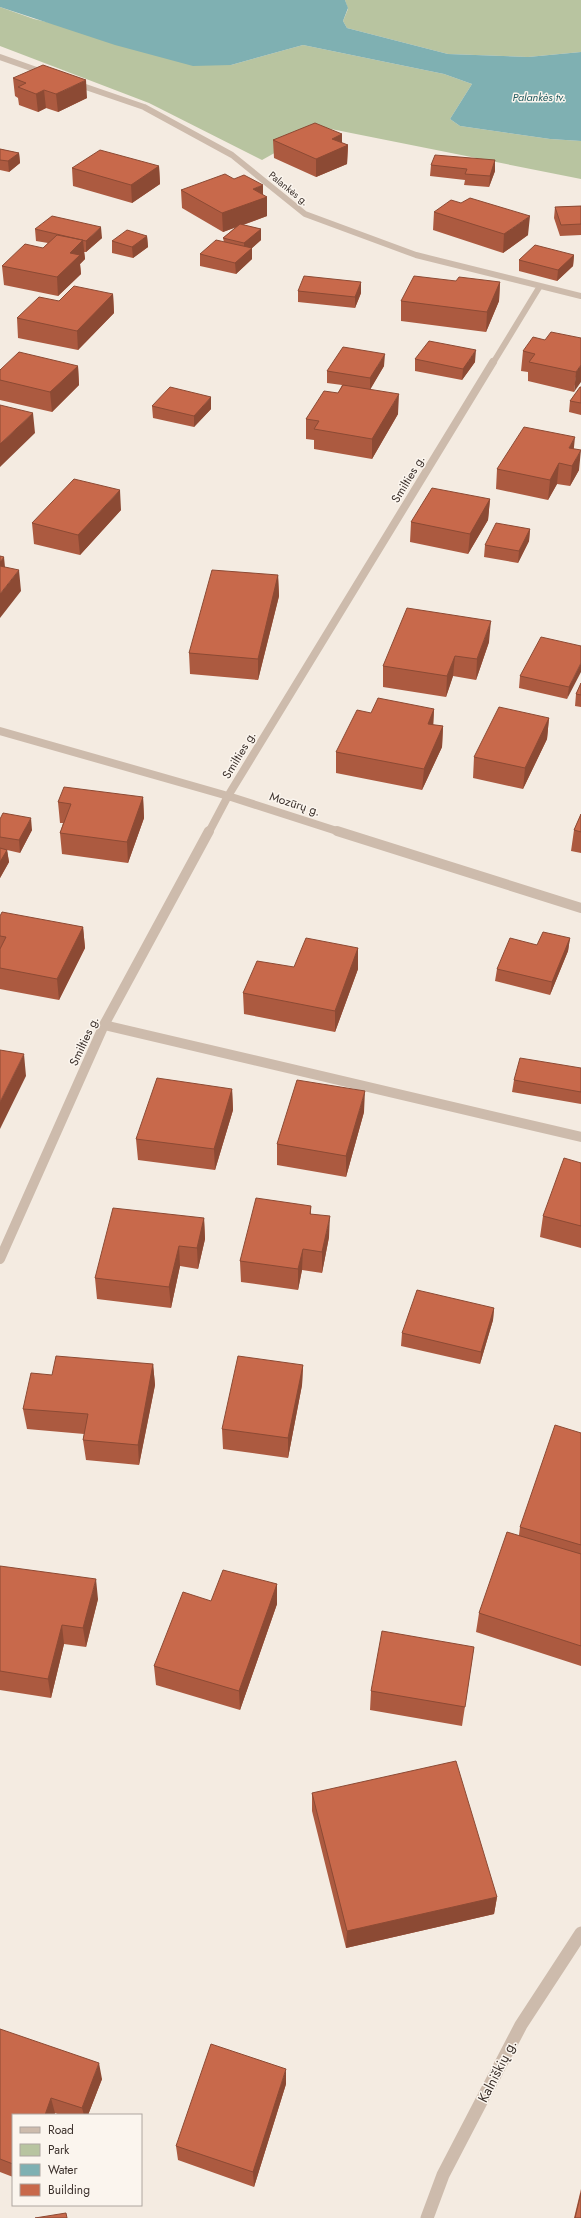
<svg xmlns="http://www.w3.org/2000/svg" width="581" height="2218" viewBox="0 0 581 2218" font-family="Jost,sans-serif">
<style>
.green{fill:#b8c4a0}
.water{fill:#7fb0b2}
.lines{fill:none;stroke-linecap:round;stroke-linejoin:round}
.minor-far3{stroke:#cdbbac;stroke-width:6}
.minor-far2{stroke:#cdbbac;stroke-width:8}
.minor-far1{stroke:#cdbbac;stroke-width:10}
.minor{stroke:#cdbbac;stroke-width:13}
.wall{fill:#ac5a40}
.shaded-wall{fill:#8c4a34}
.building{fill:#c8694b;stroke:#8c4a34}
.labels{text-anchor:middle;stroke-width:3;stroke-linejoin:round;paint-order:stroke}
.far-street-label{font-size:10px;fill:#3b302b;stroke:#fbf5ee}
.far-water-label{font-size:11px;font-style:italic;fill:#1f5a5e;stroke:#fbf5ee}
.street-label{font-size:12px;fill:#3b302b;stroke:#fbf5ee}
.near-street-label{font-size:14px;fill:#3b302b;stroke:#fbf5ee}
</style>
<rect width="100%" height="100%" fill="#f4ebe1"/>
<path class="green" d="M345 0H581V52L528 57 448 54 347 28 343 21 348 9Z
M0 7 34 19 231 65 303 45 444 74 472 84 450 119 460 126 550 139 581 141V179L321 127 262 160 149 103 0 46Z"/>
<path class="water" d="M0 0H345L348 8 343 21 347 28 448 54 528 57 581 52V141L550 139 460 126 450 119 472 84 444 74 303 45 231 65 193 66 115 45 0 7Z"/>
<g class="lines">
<path class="minor-far3" d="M0 57 45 73
M74 83 144 107 232 155 305 214 416 255 581 296
M493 363 540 286"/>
<path class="minor-far2" d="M0 731 228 796 340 832
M209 832 228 796 493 362"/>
<path class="minor-far1" d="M337 831 581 908
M104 1025 581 1137
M0 1259 104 1025 209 831"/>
<path class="minor" d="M427 2218 443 2175 521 2025 581 1933"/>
</g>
<path class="wall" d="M13 78 87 98 58 112 46 108 38 112 19 105 18 98 15 96Z
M342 134V143L348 145 347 164 316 177 274 158 273 140Z
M0 149 19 153 20 163 9 172 0 170Z
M495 160V171L489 187 464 185 465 180 430 176 431 165Z
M159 166 160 184 132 203 73 186 72 168Z
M181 190 263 195 267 197V216L243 225 261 229V240L252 248V259L236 274 200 266V254L224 242 223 238 236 227 223 232 182 208Z
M581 206V235L560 236 554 218 555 207Z
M434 212 528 235 503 253 433 230Z
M35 229 102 238 86 252H84L85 259 80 264 81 274 58 296 4 285 2 266 43 248 48 243 36 241Z
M147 236 148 247 133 258 112 253V241Z
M574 255 573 266 557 281 519 271V260Z
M456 281 500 282 499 301 486 332 401 321V301Z
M361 282V293L355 308 298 302V291Z
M113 294 114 313 78 350 18 338 17 318 59 301Z
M581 338 574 392 528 381V372L521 371 523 351 545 340Z
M415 359 475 362 462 380 415 371Z
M78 366 79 385 52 412 0 400V370Z
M384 366 370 389 398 414 372 459 314 449V440L306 439V419L338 393 342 385 327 383V371Z
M581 387V415L569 412 570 401Z
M152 406 211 409 194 427 153 418Z
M574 449 579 470 570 486 557 484 548 500 496 489 497 469Z
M490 499 488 520 468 554 410 542 411 522Z
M121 510 80 555 34 544 32 523Z
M530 529 529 541 518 563 484 557 485 545Z
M278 575 279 596 258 680 190 674 189 653Z
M489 642 476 680 453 676 446 697 383 687V666Z
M581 646 567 699 519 688 520 676Z
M581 683V707L575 706 576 694Z
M434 709 433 725 443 726 442 747 422 790 336 773V752L371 713Z
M549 718 547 739 523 789 473 778 474 757Z
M143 797 144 818 128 863 62 854 60 833 63 823H60L58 802Z
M581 814V853L571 851 574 830Z
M0 819 32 830 20 853 7 850 9 862 0 878Z
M0 916 83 927 85 948 59 1000 0 989Z
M570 938 568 951 550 995 495 981 497 969Z
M358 948V969L335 1032 244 1014 243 993 294 967Z
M581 1068V1104L512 1092 514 1080Z
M232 1089 233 1110 215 1170 138 1160 136 1139Z
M364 1112 346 1177 277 1165V1144Z
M581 1163V1248L540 1237 543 1216Z
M311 1206V1214L329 1237 322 1273 302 1270 298 1290 241 1282 240 1261Z
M204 1218 205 1239 198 1269 180 1266 171 1308 97 1299 95 1278Z
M494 1308 493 1320 480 1364 401 1346 402 1333Z
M153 1364 155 1385 139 1465 86 1460 83 1440 84 1434 27 1429 23 1409 52 1375Z
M303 1365 302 1385 288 1458 223 1449 222 1429Z
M581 1433V1666L476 1632 479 1613 519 1535 520 1527Z
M0 1566 98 1599 86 1647 64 1644 51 1698 0 1690Z
M277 1584V1604L240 1710 156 1685 154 1666 211 1601Z
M474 1647 462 1726 370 1710 371 1691Z
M312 1793 497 1897 494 1914 346 1948 312 1811Z
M0 2029 102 2079 88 2115H60L55 2113 54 2115H13V2177L0 2172Z
M286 2084 254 2187 178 2160 176 2146Z
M581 2189V2218H574Z"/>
<path class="shaded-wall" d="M86 80 87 98 58 112 56 94Z
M44 90 46 108 38 112 36 94Z
M342 134V148L348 145 347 164 316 177V159L332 139Z
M19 153 20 163 9 172 8 161Z
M495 160V171L489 187 490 176Z
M159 166 160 184 132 203 131 185Z
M263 185V198L267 197V216L223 232 222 213 253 189Z
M530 216 528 235 503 253 504 234Z
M101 227 102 238 86 252V241Z
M261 229V240L252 248V259L236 274 235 263 244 254V243Z
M147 236 148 247 133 258 132 247Z
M83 240 85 259 80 264 81 274 58 296 57 277 70 253Z
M574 255 573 266 557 281 558 270Z
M361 282V293L355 308V297Z
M500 282 499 301 486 332 487 312Z
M113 294 114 313 78 350 77 331Z
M476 350 475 362 462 380 463 369Z
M385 354 384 366 370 390V378Z
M581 365V382L574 392 576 372Z
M78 366 79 385 52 412 50 392Z
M399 394 398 414 372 459V439Z
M211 397V409L194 427V416Z
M33 413 35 433 0 467V444Z
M575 437 573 457 569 448Z
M581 450 579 470 570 486 572 466Z
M559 463 557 484 548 500 550 480Z
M120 490 121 510 80 555 78 535Z
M490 499 488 520 468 554 470 534Z
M530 529 529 541 518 563 519 551Z
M4 557 6 577 0 585V562Z
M19 570 21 591 0 618V594Z
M278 575 279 596 258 680V659Z
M491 621 489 642 476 680 477 659Z
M455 656 453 676 446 697 447 676Z
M581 663V672L567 699 569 687Z
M434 709 433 730 428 724Z
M549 718 547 739 523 789 525 768Z
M443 726 442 747 422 790 424 769Z
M143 797 144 818 128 863 127 842Z
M31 818 32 830 20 853 19 840Z
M7 850 9 862 0 878V862Z
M83 927 85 948 59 1000 57 979Z
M570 938 568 951 550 995 552 982Z
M358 948V969L335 1032V1011Z
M24 1054 26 1076 0 1129V1102Z
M232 1089 233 1110 215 1170 214 1149Z
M365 1091 364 1112 346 1177V1156Z
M330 1216 329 1237 322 1273V1252Z
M204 1218 205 1239 198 1269 197 1248Z
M179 1246 180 1266 171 1308 169 1287Z
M303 1249 302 1270 298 1290V1269Z
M494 1308 493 1320 480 1364 481 1352Z
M153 1364 155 1385 139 1465 138 1445Z
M303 1365 302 1385 288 1458V1438Z
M96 1579 98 1599 86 1647 83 1628Z
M277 1584V1604L240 1710 239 1691Z
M62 1625 64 1644 51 1698 48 1679Z
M497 1897 494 1914 346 1948 347 1931Z
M99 2063 102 2079 88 2115H84L82 2108Z
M286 2069V2084L254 2187 253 2172Z
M51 2098 55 2113 54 2115H45Z"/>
<path class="building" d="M43 65 86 80 56 94 44 90 36 94 18 87 26 83 13 78Z
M315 123 342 134 332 139 348 145 316 159 273 140Z
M0 149 19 153 8 161 0 160Z
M100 150 159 166 131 185 72 168Z
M435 155 495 160 490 176 465 174 467 169 431 165Z
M225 174 234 179 244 175 263 185 253 189 267 197 222 213 181 190Z
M470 198 530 216 504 234 434 212 451 200 461 203Z
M581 206V224L561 225 555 207Z
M52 216 101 227 86 241 35 229Z
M240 224 261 229 244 243 223 238Z
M127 230 147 236 132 247 112 241Z
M57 235 83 240 70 253 80 255 57 277 2 266 25 244 43 248Z
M216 240 252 248 235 263 200 254Z
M535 245 574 255 558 270 519 260Z
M304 276 361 282 355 297 298 291Z
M414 276 456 281 459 277 500 282 487 312 401 301Z
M74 286 113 294 77 331 17 318 39 297 59 301Z
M551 332 581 338V365L576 372 529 362 535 354 523 351 533 337 545 340Z
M429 341 476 350 463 369 415 359Z
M343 347 385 354 370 378 327 371Z
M19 352 78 366 50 392 0 380V370Z
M343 385 399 394 372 439 314 429 319 421 306 419 324 391 338 393Z
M170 387 211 397 194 416 152 406Z
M580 387H581V403L570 401Z
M0 405 33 413 0 444Z
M524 427 575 437 569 448 581 450 572 466 559 463 550 480 497 469Z
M74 479 120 490 78 535 32 523Z
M432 488 490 499 470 534 411 522Z
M496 523 530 529 519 551 485 545Z
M0 556 4 557 0 562Z
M0 566 19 570 0 594Z
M212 570 278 575 258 659 189 653Z
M407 608 491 621 477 659 455 656 447 676 383 666Z
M541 637 581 646V663L569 687 520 676Z
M581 683V695L576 694Z
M378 698 434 709 428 724 443 726 424 769 336 752 357 710 371 713Z
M499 707 549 718 525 768 474 757Z
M64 787 143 797 127 842 60 833 71 804 58 802Z
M3 813 31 818 19 840 0 837V819Z
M581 814V832L574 830Z
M0 848 7 850 0 862Z
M2 912 83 927 57 979 0 968V949L6 937 0 936V916Z
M543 932 570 938 552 982 497 969 510 938 537 945Z
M306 938 358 948 335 1011 243 993 257 961 294 967Z
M0 1050 24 1054 0 1102Z
M520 1058 581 1068V1092L514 1080Z
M157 1078 232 1089 214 1149 136 1139Z
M297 1080 365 1091 346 1156 277 1144Z
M564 1158 581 1163V1226L543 1216Z
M256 1198 311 1206 310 1214 330 1216 322 1252 303 1249 298 1269 240 1261Z
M113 1208 204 1218 197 1248 179 1246 169 1287 95 1278Z
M417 1290 494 1308 481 1352 402 1333Z
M56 1356 153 1364 138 1445 83 1440 88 1414 23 1409 31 1373 52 1375Z
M238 1356 303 1365 288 1438 222 1429Z
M555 1425 581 1433V1545L520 1527Z
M507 1532 581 1554V1646L479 1613Z
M0 1566 96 1579 83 1628 62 1625 48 1679 0 1671Z
M223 1570 277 1584 239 1691 154 1666 183 1592 211 1601Z
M382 1631 474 1647 465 1707 371 1691Z
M456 1761 497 1897 347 1931 312 1793Z
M0 2029 99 2063 82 2108 51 2098 45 2115H13V2164L0 2159Z
M211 2044 286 2069 253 2172 176 2146Z
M581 2193V2218H575Z
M66 2213 67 2218H35Z"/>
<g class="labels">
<g class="far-street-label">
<text transform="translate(289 188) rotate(39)" y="4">Palankės g.</text>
</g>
<g class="far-water-label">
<text x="539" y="101">Palankės tv.</text>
</g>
<g class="street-label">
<text transform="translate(408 479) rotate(-59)" y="4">Smilties g.</text>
<text transform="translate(239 755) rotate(-59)" y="4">Smilties g.</text>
<text transform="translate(295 804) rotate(18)" y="4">Mozūrų g.</text>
<text transform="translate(84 1041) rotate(-65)" y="4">Smilties g.</text>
</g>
<g class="near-street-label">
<text transform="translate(497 2071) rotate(-63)" y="5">Kalniškių g.</text>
</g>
</g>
<rect x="12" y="2114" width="130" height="92" fill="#fbf5ee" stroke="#aea6a0"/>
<rect x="20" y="2127" width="20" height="6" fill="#cdbbac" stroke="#aea6a0"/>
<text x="48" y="2134" font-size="12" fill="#3b302b">Road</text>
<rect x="20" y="2144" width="20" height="12" fill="#b8c4a0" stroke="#aea6a0"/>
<text x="48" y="2154" font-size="12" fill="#3b302b">Park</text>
<rect x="20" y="2164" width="20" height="12" fill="#7fb0b2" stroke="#aea6a0"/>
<text x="48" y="2174" font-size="12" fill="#3b302b">Water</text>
<rect x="20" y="2184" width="20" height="12" fill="#c8694b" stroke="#aea6a0"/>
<text x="48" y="2194" font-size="12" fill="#3b302b">Building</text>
</svg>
